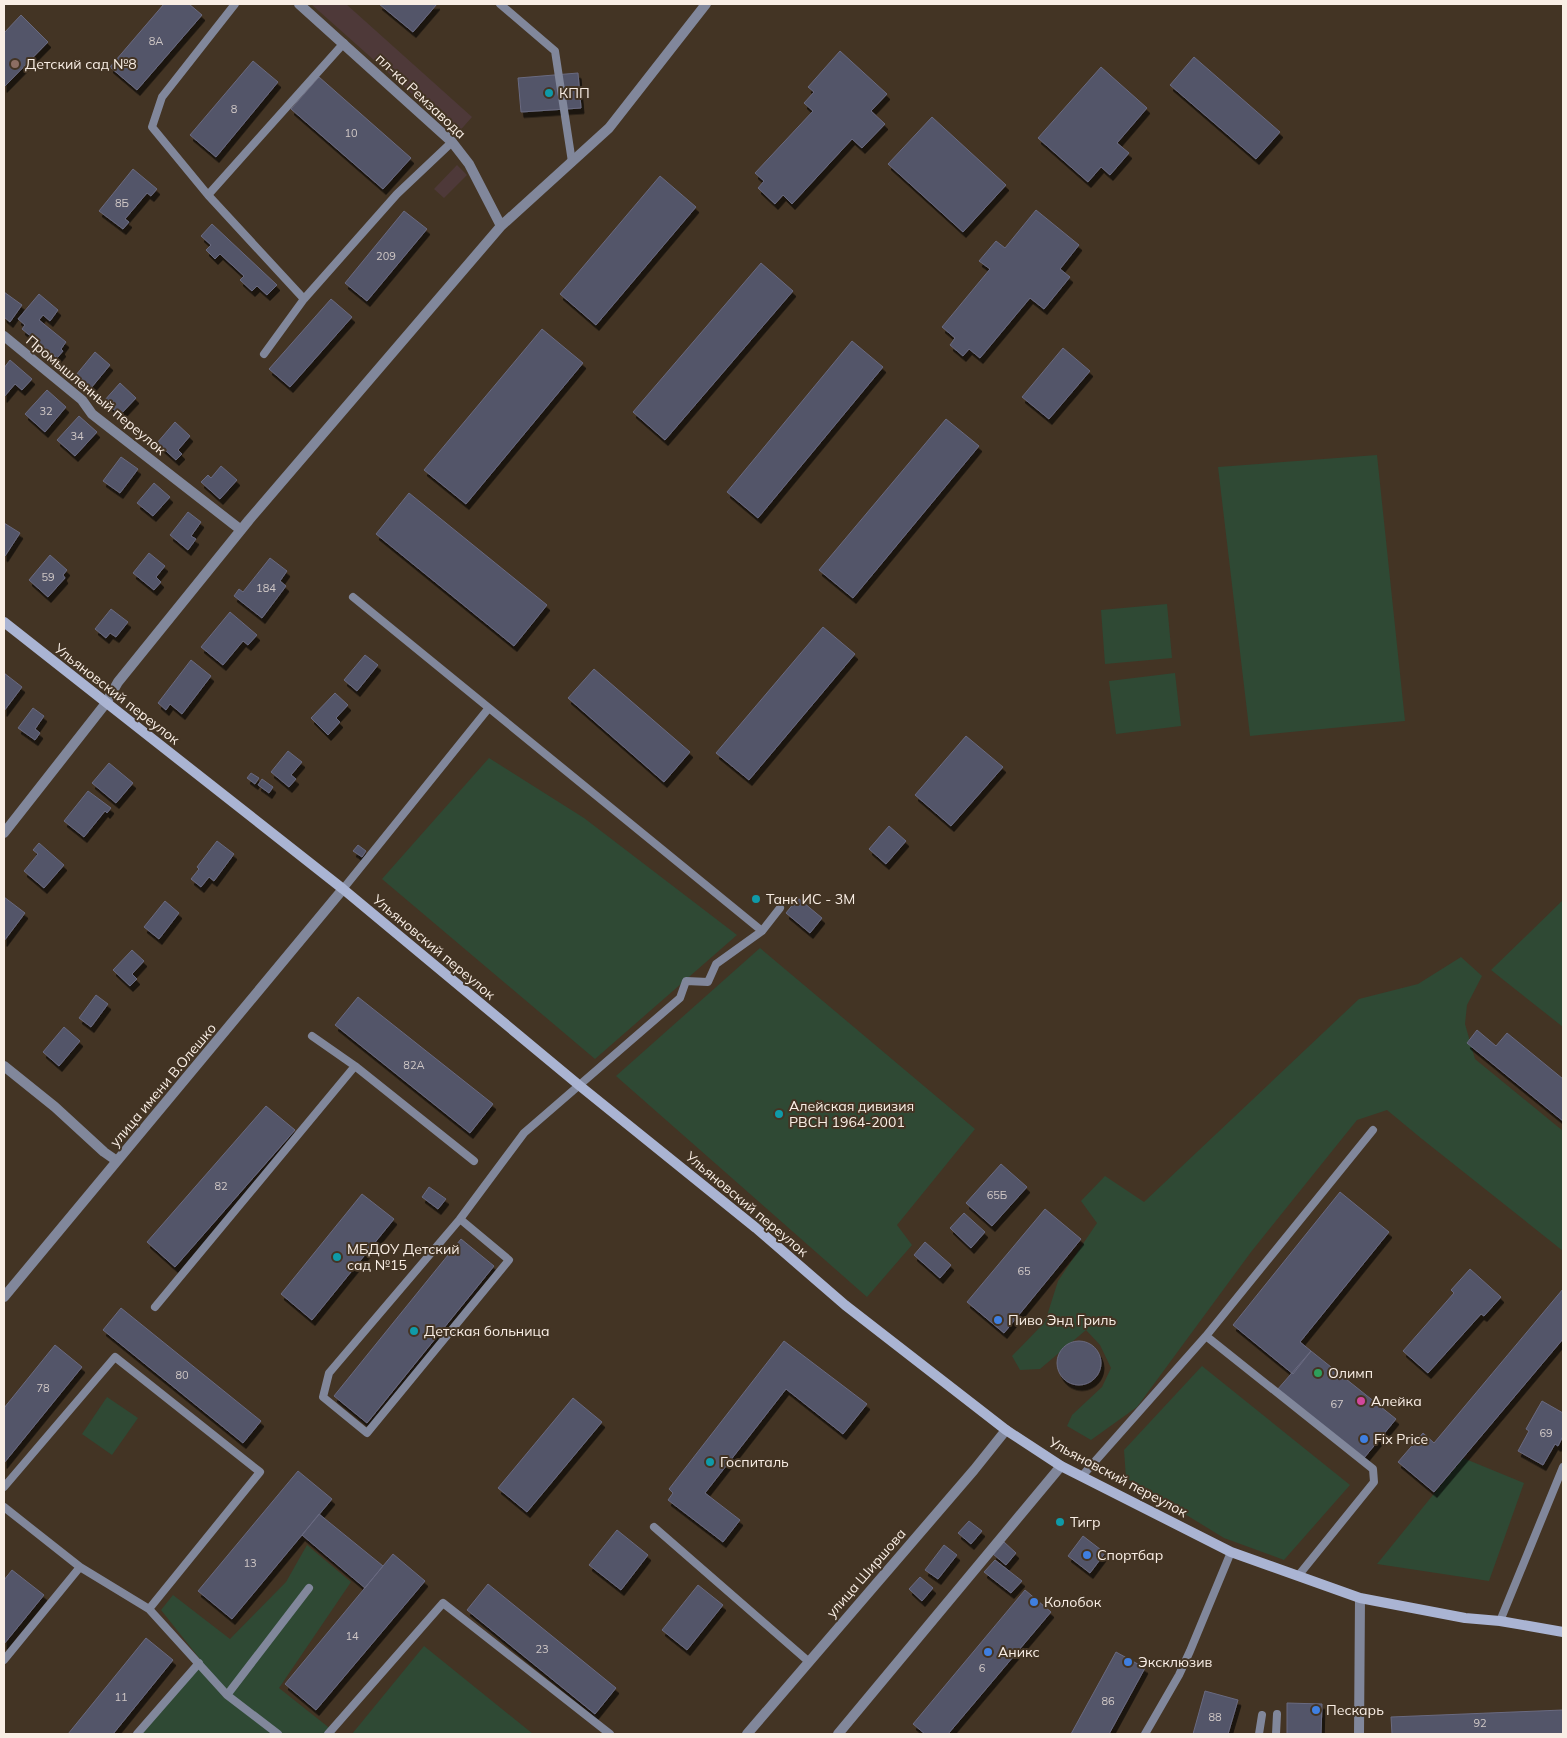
<svg xmlns="http://www.w3.org/2000/svg" width="1567" height="1738" viewBox="0 0 1567 1738" font-family="Mulish,sans-serif">
<style>
.industrial{fill:#4e3939}
.green{fill:#2f4934}
.building{fill:#535469;stroke:#696a80;filter:url(#shadow)}
.lines{fill:none;stroke-linecap:round;stroke-linejoin:round}
.lane{stroke:#81879b;stroke-width:8}
.street{stroke:#81879b;stroke-width:10}
.secondary{stroke:#aab4d3;stroke-width:10}
.education-dot{fill:#8d6e63;stroke:#433424;stroke-width:2}
.culture-dot{fill:#0f9aa8;stroke:#433424;stroke-width:2}
.shop-dot{fill:#3f7fe0;stroke:#433424;stroke-width:2}
.leisure-dot{fill:#2e9e5b;stroke:#433424;stroke-width:2}
.hotel-dot{fill:#d1479c;stroke:#433424;stroke-width:2}
.labels{text-anchor:middle;stroke-width:4;stroke-linejoin:round;paint-order:stroke}
.number-label{font-size:11px;fill:#d0c8c6}
.poi-label{font-size:14px;fill:#f9eee5;stroke:#433424;text-anchor:start}
.street-label{font-size:14px;fill:#f9eee5;stroke:#433424}
</style>
<defs>
<filter id="shadow"><feDropShadow dx="3" dy="5.5" stdDeviation="0" flood-color="#0009"/></filter>
</defs>
<rect width="100%" height="100%" fill="#433424"/>
<path class="industrial" d="M311 4H346L472 117 457 134Z
M457 165 467 175 444 198 434 189Z"/>
<path class="green" d="M1377 455 1405 721 1250 736 1218 467Z
M1167 604 1172 658 1105 664 1101 610Z
M1175 673 1181 726 1116 734 1109 681Z
M489 758 584 818 737 935 595 1059 382 879Z
M1563 900V1027L1491 970Z
M760 948 975 1129 897 1225 912 1245 867 1297 616 1076Z
M1461 957 1482 976 1467 1005 1465 1024 1475 1059 1563 1131V1251L1422 1139 1387 1110 1357 1120 1251 1252 1137 1407 1091 1440 1067 1426 1072 1415 1102 1387 1111 1368 1100 1345 1086 1330 1040 1369 1020 1370 1012 1356 1045 1322 1058 1281 1097 1223 1081 1201 1105 1176 1144 1202 1359 999 1418 984Z
M1202 1366 1350 1485 1284 1560 1224 1538 1126 1478 1124 1450Z
M107 1397 138 1418 112 1455 82 1434Z
M1463 1458 1524 1483 1489 1581 1377 1564Z
M307 1545 351 1582 279 1688 337 1734H139L194 1673 200 1659 161 1610 173 1595 230 1639 286 1582Z
M424 1646 533 1734H352Z"/>
<path class="building" d="M164 4H189L202 15 137 90 110 67Z
M379 4H437L413 32Z
M21 15 48 42 4 87V33Z
M840 51 887 94 871 111 885 124 862 148 852 139 792 204 783 195 775 204 758 188 764 181 755 173 813 111 804 103 814 92 808 87Z
M1194 57 1280 132 1256 159 1170 85Z
M253 61 278 82 216 157 190 135Z
M1101 67 1147 108 1117 143 1129 153 1110 175 1101 167 1088 182 1038 138Z
M578 73 581 108 521 112 518 78Z
M319 77 411 158 383 189 291 109Z
M932 117 1006 185 963 232 888 164Z
M133 169 157 189 151 196 147 193 125 219 129 222 123 229 99 211Z
M660 176 696 207 596 325 560 294Z
M1036 210 1079 245 1060 269 1070 277 1044 309 1030 298 980 358 969 349 963 356 950 345 955 338 942 327 990 269 979 261 996 241 1005 248Z
M404 211 427 229 367 301 345 283Z
M212 224 277 285 267 295 257 286 252 291 240 280 244 276 220 254 215 259 206 250 211 245 201 236Z
M761 263 793 291 665 440 633 412Z
M4 292 22 305 10 322 4 317Z
M39 294 58 310 50 321 43 315 39 320 66 342 61 349 63 351 57 358 22 329 25 325 18 319Z
M331 299 352 317 290 387 269 369Z
M542 329 583 363 466 504 424 470Z
M852 341 883 367 758 518 727 492Z
M1063 348 1090 371 1049 419 1022 397Z
M95 352 110 365 91 388 76 375Z
M10 360 32 379 22 390 15 384 4 397V368Z
M120 383 136 398 120 415 104 401Z
M47 390 66 407 45 432 25 414Z
M79 416 97 432 75 456 57 440Z
M946 419 979 446 853 598 819 570Z
M175 422 190 436 178 450 182 454 176 460 157 443Z
M121 457 138 469 120 493 103 481Z
M221 466 237 480 220 499 201 482 208 475 211 478Z
M154 483 170 497 153 516 137 503Z
M409 493 547 605 514 646 376 534Z
M188 512 201 522 191 536 196 539 188 550 170 535Z
M4 523 20 533 5 556H4Z
M149 553 165 566 156 577 161 582 154 590 133 573Z
M50 555 67 570 63 575 65 578 48 597 29 580Z
M270 558 287 571 280 581 286 586 262 618 234 596 239 589 243 592Z
M111 609 128 622 116 637 110 633 106 638 95 629Z
M230 612 257 635 248 645 243 641 223 665 201 647Z
M823 627 855 654 749 780 716 753Z
M365 655 378 665 357 691 344 680Z
M191 660 211 676 182 714 170 704 166 710 158 703Z
M594 669 690 752 664 782 568 698Z
M4 673 22 687 4 711Z
M335 693 348 705 336 718 340 722 328 735 311 718Z
M33 708 44 716 35 729 40 733 35 740 18 728Z
M966 736 1003 767 951 826 915 795Z
M288 751 302 762 291 775 296 779 289 787 271 772Z
M109 763 133 783 116 803 92 783Z
M251 773 259 778 255 784 247 778Z
M262 779 273 787 269 793 258 785Z
M88 791 111 808 107 813 105 811 84 837 64 821Z
M889 826 906 841 886 864 869 849Z
M217 841 234 854 214 881 209 877 201 887 191 879 199 869 197 867Z
M39 843 64 865 44 888 24 871 38 854 33 850Z
M358 845 366 851 362 857 353 851Z
M4 897 25 913 4 941Z
M798 898 822 918 810 933 786 913Z
M165 901 179 913 159 939 144 927Z
M132 950 144 961 132 974 137 979 130 986 113 970Z
M96 995 108 1004 91 1027 79 1018Z
M358 997 493 1104 470 1133 335 1025Z
M64 1027 80 1041 59 1066 43 1052Z
M1477 1030 1496 1046 1507 1033 1563 1079V1121L1467 1043Z
M266 1106 295 1130 175 1267 147 1242Z
M1001 1164 1027 1187 992 1226 966 1203Z
M429 1187 446 1199 438 1209 422 1197Z
M1340 1192 1389 1232 1300 1342 1311 1351 1293 1374 1233 1325Z
M362 1194 394 1219 312 1320 281 1294Z
M1045 1209 1081 1239 1004 1333 967 1302Z
M964 1213 985 1232 971 1248 950 1228Z
M461 1239 494 1266 367 1423 334 1396Z
M925 1242 951 1265 940 1278 914 1255Z
M1470 1269 1501 1297 1484 1316 1481 1314 1428 1373 1403 1351 1454 1293 1451 1290Z
M1563 1289V1339L1434 1492 1398 1462 1423 1433 1434 1443Z
M121 1308 261 1421 243 1443 103 1330Z
M1057 1363a22 22 0 1 1 44 0a22 22 0 1 1-44 0Z
M784 1341 867 1404 843 1434 786 1389 705 1493 740 1520 723 1542 668 1500 673 1493 669 1489Z
M55 1345 82 1367 4 1463V1408Z
M1311 1351 1396 1419 1364 1458 1277 1390Z
M573 1398 602 1422 527 1512 498 1488Z
M1542 1401 1563 1413V1436L1558 1446 1555 1444 1543 1465 1518 1451 1529 1431 1526 1429Z
M298 1471 332 1499 232 1619 198 1591Z
M319 1514 383 1566 365 1588 302 1535Z
M969 1521 982 1531 971 1544 958 1533Z
M617 1530 648 1555 621 1590 589 1565Z
M1083 1536 1105 1553 1090 1573 1068 1556Z
M1004 1542 1016 1553 1006 1565 993 1554Z
M944 1545 957 1555 938 1579 925 1570Z
M393 1554 425 1581 316 1710 285 1684Z
M995 1560 1022 1581 1011 1593 984 1572Z
M12 1570 44 1595 4 1644V1580Z
M920 1577 933 1588 922 1601 909 1589Z
M488 1584 616 1688 595 1714 467 1610Z
M698 1585 723 1605 687 1650 662 1630Z
M1025 1590 1051 1612 948 1734H925L913 1724Z
M146 1638 173 1660 113 1734H68Z
M1116 1652 1145 1668 1109 1734H1071Z
M1205 1691 1238 1700 1228 1734H1193Z
M1287 1703 1322 1704 1321 1734H1287Z
M1563 1710V1734H1392L1391 1717Z"/>
<g class="lines">
<path class="lane" d="M235 4 162 97 152 127 208 195 344 43
M500 4 555 51 572 162
M208 195 304 299
M264 354 304 299 397 194 452 142
M353 597 762 931
M343 889 488 709
M312 1036 355 1066 474 1161
M460 1219 329 1373 323 1397 367 1433 509 1260 460 1219 524 1133 680 998 686 981 708 982 716 964 762 931 780 908
M155 1307 355 1066
M1206 1336 1373 1130
M1082 1476 1206 1336 1373 1469 1374 1482 1298 1576
M4 1487 115 1357 260 1472 149 1609 227 1695 278 1734
M4 1507 80 1567 149 1609
M654 1527 808 1661
M1500 1621 1563 1467
M4 1660 80 1567
M227 1695 309 1588
M137 1734 199 1663
M328 1734 443 1603 610 1734
M1145 1734 1179 1675 1190 1651 1231 1552
M1259 1734 1262 1715
M1276 1734 1277 1714"/>
<path class="street" d="M299 4 452 142 469 164 501 226
M4 336 82 400 92 414 241 530
M4 833 106 703 118 682 249 520 501 226 609 128 706 4
M4 1066 55 1107 104 1152 117 1161
M4 1297 343 889
M747 1734 974 1470 1006 1430
M838 1734 1061 1466
M1359 1734 1360 1598"/>
<path class="secondary" d="M4 622 343 889 580 1086 756 1228 845 1305 1006 1430 1061 1466 1231 1552 1360 1598 1465 1618 1500 1621 1563 1632"/>
</g>
<circle class="education-dot" cx="15" cy="64" r="5"/>
<g class="culture-dot">
<circle cx="549" cy="93" r="5"/>
<circle cx="756" cy="899" r="5"/>
<circle cx="779" cy="1114" r="5"/>
<circle cx="337" cy="1257" r="5"/>
<circle cx="414" cy="1331" r="5"/>
<circle cx="710" cy="1462" r="5"/>
<circle cx="1060" cy="1522" r="5"/>
</g>
<g class="shop-dot">
<circle cx="998" cy="1320" r="5"/>
<circle cx="1364" cy="1439" r="5"/>
<circle cx="1087" cy="1555" r="5"/>
<circle cx="1034" cy="1602" r="5"/>
<circle cx="988" cy="1652" r="5"/>
<circle cx="1128" cy="1662" r="5"/>
<circle cx="1316" cy="1710" r="5"/>
</g>
<circle class="leisure-dot" cx="1318" cy="1373" r="5"/>
<circle class="hotel-dot" cx="1361" cy="1401" r="5"/>
<g class="labels">
<g class="number-label">
<text x="156" y="45">8А</text>
<text x="234" y="113">8</text>
<text x="351" y="137">10</text>
<text x="122" y="207">8Б</text>
<text x="386" y="260">209</text>
<text x="46" y="415">32</text>
<text x="77" y="440">34</text>
<text x="48" y="581">59</text>
<text x="266" y="592">184</text>
<text x="414" y="1069">82А</text>
<text x="221" y="1190">82</text>
<text x="997" y="1199">65Б</text>
<text x="1024" y="1275">65</text>
<text x="182" y="1379">80</text>
<text x="43" y="1392">78</text>
<text x="1337" y="1408">67</text>
<text x="1546" y="1437">69</text>
<text x="250" y="1567">13</text>
<text x="352" y="1640">14</text>
<text x="542" y="1653">23</text>
<text x="982" y="1672">6</text>
<text x="121" y="1701">11</text>
<text x="1108" y="1705">86</text>
<text x="1215" y="1721">88</text>
<text x="1480" y="1727">92</text>
</g>
<g class="poi-label">
<text x="25" y="69">Детский сад №8</text>
<text x="559" y="98">КПП</text>
<text x="766" y="904">Танк ИС - 3М</text>
<text x="789" y="1111">Алейская дивизия<tspan x="789" dy="16">РВСН 1964-2001</tspan></text>
<text x="347" y="1254">МБДОУ Детский<tspan x="347" dy="16">сад №15</tspan></text>
<text x="1008" y="1325">Пиво Энд Гриль</text>
<text x="424" y="1336">Детская больница</text>
<text x="1328" y="1378">Олимп</text>
<text x="1371" y="1406">Алейка</text>
<text x="1374" y="1444">Fix Price</text>
<text x="720" y="1467">Госпиталь</text>
<text x="1070" y="1527">Тигр</text>
<text x="1097" y="1560">Спортбар</text>
<text x="1044" y="1607">Колобок</text>
<text x="998" y="1657">Аникс</text>
<text x="1138" y="1667">Эксклюзив</text>
<text x="1326" y="1715">Пескарь</text>
</g>
<g class="street-label">
<text transform="translate(421 96) rotate(43)" y="5">пл-ка Ремзавода</text>
<text transform="translate(96 395) rotate(40)" y="5">Промышленный переулок</text>
<text transform="translate(117 694) rotate(38)" y="5">Ульяновский переулок</text>
<text transform="translate(434 947) rotate(40)" y="5">Ульяновский переулок</text>
<text transform="translate(163 1085) rotate(-50)" y="5">улица имени В.Олешко</text>
<text transform="translate(747 1204) rotate(40)" y="5">Ульяновский переулок</text>
<text transform="translate(1118 1477) rotate(28)" y="5">Ульяновский переулок</text>
<text transform="translate(866 1573) rotate(-49)" y="5">улица Ширшова</text>
</g>
</g>
<rect width="1567" height="1738" fill="none" stroke="#f9eee5" stroke-width="10"/>
</svg>
